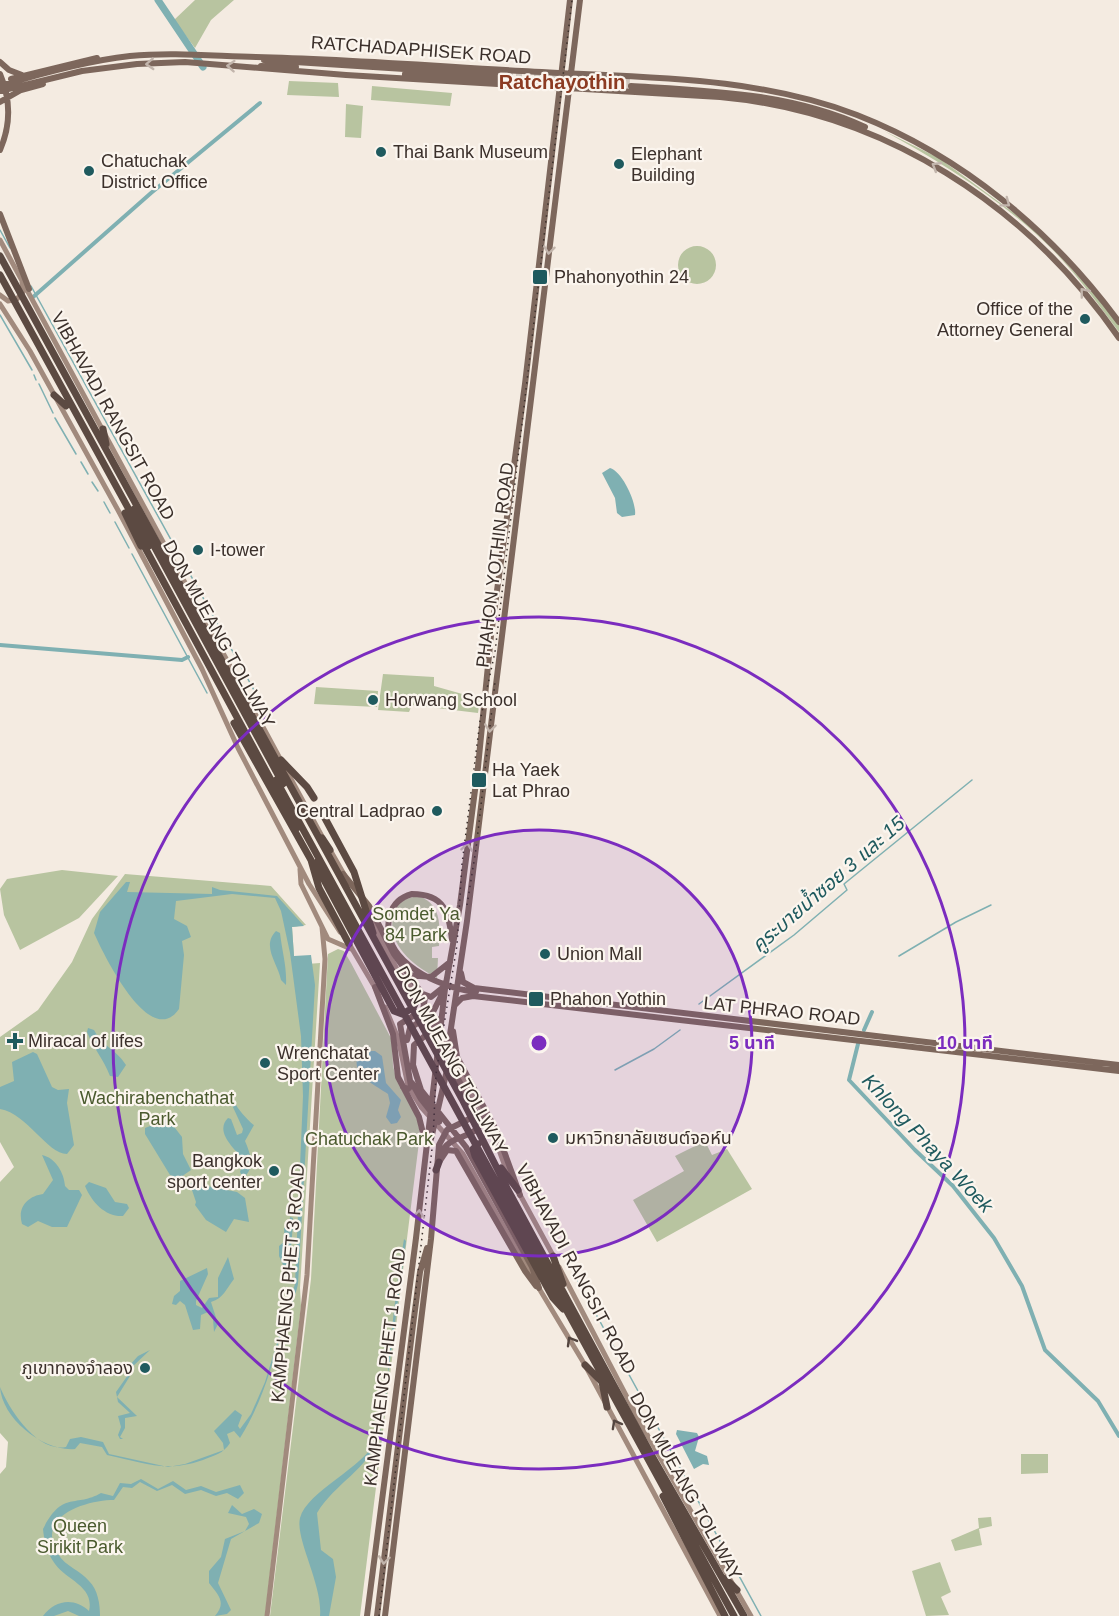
<svg xmlns="http://www.w3.org/2000/svg" width="1119" height="1616" viewBox="0 0 1119 1616" font-family="Arial,'Noto Sans Thai',sans-serif">
<style>
.green{fill:#b8c4a0}
.water{fill:#7fb0b2}
.lines{fill:none;stroke-linecap:round;stroke-linejoin:round}
.stream{stroke:#7fb0b2;stroke-width:1.5}
.canal{stroke:#7fb0b2;stroke-width:4}
.river{stroke:#7fb0b2;stroke-width:7}
.primary-tunnel{stroke:#cfc6bd;stroke-width:6;stroke-dasharray:6 3;stroke-linecap:butt}
.secondary{stroke:#a18a7d;stroke-width:5}
.primary{stroke:#7d675c;stroke-width:6}
.highway{stroke:#5c4a42;stroke-width:7}
.rail{stroke:#3b302b;stroke-width:1.5;stroke-dasharray:1.5 4.5;stroke-linecap:butt}
.oneway{stroke:#c2b5ac}
.oneway2{stroke:#544640}
.ring{fill:none;stroke:#7b2cbf;stroke-width:3}
.poi-dot{fill:#1f5a5e;stroke:#fbf5ee;stroke-width:2}
.labels{text-anchor:middle;stroke-width:4.5;stroke-linejoin:round;paint-order:stroke}
.street-label{font-size:18px;fill:#3b302b;stroke:#fbf5ee}
.poi-label{font-size:18px;fill:#3b302b;stroke:#fbf5ee;text-anchor:start}
.park-label{font-size:18px;fill:#4a5a2e;stroke:#fbf5ee}
.neighbourhood-label{font-size:20px;font-weight:bold;fill:#8c3b22;stroke:#fbf5ee}
.water-label{font-size:20px;font-style:italic;fill:#1f5a5e;stroke:#fbf5ee}
.centre{fill:#7b2cbf;stroke:#fbf5ee;stroke-width:3}
.ring-label{font-size:18px;text-anchor:middle;font-weight:bold;fill:#7b2cbf;stroke:#fbf5ee;stroke-width:4.5;stroke-linejoin:round;paint-order:stroke}
</style>
<rect width="100%" height="100%" fill="#f4ebe1"/>
<path class="green" d="M195 0H234L211 20 195 48 174 20Z
M289 81 338 83 339 97 287 95Z
M372 86 452 93 450 106 371 100Z
M346 104 363 106 361 138 345 137Z
M884 131 939 158 1033 227 1102 302 1119 325V332C1098 304 1077 275 1053 250 1005 202 943 163 884 131Z
M678 265a19 19 0 1 1 38 0a19 19 0 1 1-38 0Z
M383 674 434 677V686L480 699 478 713 412 705 409 712 378 710Z
M316 687 378 691 377 707 314 704Z
M62 870 118 876 79 918 20 950 4 915 0 889 7 879Z
M125 874 271 886 306 925 292 927 294 956H306L307 964 320 963 300 1288 301 1306 265 1616H0V1474L6 1467 8 1442 0 1433V1182L14 1167 0 1142V1037L38 1010 72 962 92 919Z
M419 896C442 905 440 926 439 946L432 947V958H438L437 978C413 965 385 944 394 913 398 900 407 898 419 896Z
M338 949 344 951 351 963 392 1040 393 1066 397 1081 417 1117 420 1134 360 1616H270L311 1279 328 954Z
M705 1141 712 1155 727 1149 752 1189 657 1242 633 1200 684 1171 675 1156Z
M1021 1454H1048V1473L1021 1474Z
M991 1517 992 1526 979 1529 982 1545 955 1551 951 1540 979 1528 978 1518Z
M940 1562 951 1592 941 1597 949 1615 926 1616 912 1571Z"/>
<path class="water" d="M610 468C622 471 637 503 635 515L622 517 617 513 615 498 602 473Z
M126 882H130L127 892 212 894V887L220 890 277 896 304 926 292 927 294 956 311 955 315 985 298 1284C295 1298 289 1311 284 1324 272 1365 263 1401 240 1438L234 1431 227 1434 230 1443C223 1454 215 1455 203 1460 165 1473 145 1463 107 1455L102 1447 80 1443 75 1449C44 1452 2 1419 0 1387 9 1409 37 1453 66 1447L70 1439 81 1437 103 1442 109 1454 168 1467 185 1464 224 1450 223 1443 214 1431 235 1410 242 1415 238 1426 240 1429 251 1414 265 1382 295 1284 303 1096 301 1036 290 953 281 911 275 898 232 894 176 901 174 919 187 926 191 937 182 941 184 955 179 1009C150 1051 103 953 94 933L100 912Z
M276 931 280 933C282 951 287 967 286 985L281 980C278 964 261 946 276 931Z
M88 1028 94 1030C104 1048 115 1048 126 1065L118 1077 110 1076C104 1060 94 1049 87 1032Z
M367 1051H375L382 1056 386 1083 401 1100 398 1110 401 1117 397 1123 391 1124 386 1117 390 1103 388 1094C377 1086 353 1076 357 1059Z
M33 1052 37 1054 52 1087 58 1090 69 1089 67 1103 74 1145 67 1154C47 1154 28 1114 0 1109V1087L14 1081 12 1062Z
M234 1101C235 1106 250 1123 254 1125L245 1141C250 1153 256 1168 243 1178L240 1172 244 1160C235 1149 214 1132 228 1118L231 1119 237 1135 242 1133 243 1129 232 1105Z
M168 1119 182 1137 183 1154 191 1170 178 1179 170 1175 145 1134V1128Z
M42 1155C56 1158 64 1173 65 1186L69 1190H79L82 1195 67 1227H52L38 1221 28 1227 22 1224C17 1207 28 1196 43 1194L53 1180Z
M198 1179 207 1186 237 1192 245 1198 249 1222 234 1219 226 1232 206 1220 195 1205 196 1202 190 1184Z
M89 1182 106 1188 115 1202 127 1204 129 1208 123 1216C106 1217 92 1203 85 1186Z
M290 1217 293 1218C293 1227 290 1268 287 1274L279 1256V1246L285 1241 284 1228 289 1226Z
M404 1239 406 1241 380 1435C368 1470 335 1483 317 1513L321 1550 333 1559 336 1577 329 1616H320C323 1585 295 1539 300 1518 307 1491 364 1468 377 1439 387 1416 387 1384 389 1358 393 1318 397 1279 404 1239Z
M228 1257 234 1279C226 1289 224 1298 211 1302L218 1324 214 1332 213 1319 208 1312 201 1315 200 1329 193 1330 185 1305 180 1301 176 1305 172 1304 174 1296 180 1291V1281L207 1268 208 1274 196 1301V1305L202 1308 209 1298 218 1297V1278Z
M150 1350 130 1369V1376L117 1397 137 1416 125 1418V1428L120 1437 123 1439H120L118 1435 121 1427 118 1416 130 1413 118 1402 116 1392 128 1375V1367L138 1356Z
M677 1430 697 1433 699 1437 695 1451 707 1456 709 1465 703 1464 694 1469 676 1434Z
M141 1479 158 1489 173 1481 186 1490 201 1486 216 1492 240 1485 244 1493 238 1499 227 1493 216 1496 201 1490 185 1494 172 1485 157 1491 140 1482 132 1488 123 1487 114 1500C88 1500 34 1515 58 1554 66 1567 80 1570 89 1581 98 1590 100 1604 100 1616H79L68 1611 54 1616H43C55 1600 74 1597 89 1611 95 1585 64 1580 53 1561 47 1552 44 1540 43 1529 63 1490 75 1508 101 1493L113 1496 120 1483 131 1484Z
M232 1505 242 1514 254 1509 262 1514 259 1523 231 1539 218 1583 231 1610 227 1614 215 1616C227 1602 218 1595 209 1583V1571L221 1557 225 1539 245 1531 249 1524 246 1517 228 1513Z"/>
<g class="lines">
<path class="stream" d="M0 230 10 248
M31 286 260 701
M0 315 32 370
M34 375 36 380
M39 384 53 413
M55 418 76 454
M81 462 88 474
M92 482 98 491
M104 502 110 513
M115 522 129 548
M132 554 207 693
M899 956 956 922 991 905
M699 1004 794 935 847 890 844 884 972 780
M615 1070 654 1049 680 1030
M574 1274 761 1616"/>
<path class="canal" d="M32 298 151 193 260 103
M0 645 182 660 188 657
M864 1030 872 1012
M858 1044 849 1080 915 1150 953 1186 994 1238 1022 1286 1045 1350 1098 1401 1119 1436"/>
<path class="river" d="M158 0 203 67"/>
<path class="primary-tunnel" d="M498 75 631 81
M497 79 631 86"/>
<path class="secondary" d="M0 240 324 840
M0 295 8 301 17 299 23 292 22 282
M0 304 30 351 119 512 202 669 238 748 309 884 340 932
M329 848 345 876
M300 869 301 884 328 939 351 949
M372 923 397 969 432 1015 455 1065 489 1123 507 1172
M348 942 377 991
M385 1007 398 1038 408 1086 421 1107 463 1154 532 1277
M519 1193 555 1259
M559 1267 641 1424 751 1616
M537 1285 585 1365 720 1616
M267 1616 307 1275 325 959 322 927"/>
<path class="primary" d="M264 60 498 75
M0 62 9 70 22 75
M261 66 296 67
M0 74C11 100 11 125 0 150
M405 74 497 79
M11 79 97 58
M0 86C42 73 86 61 130 56 172 52 214 56 256 57 345 59 434 66 522 71 633 78 751 74 857 115 962 156 1052 231 1119 322
M631 86C711 91 791 93 865 127
M0 91 82 71 137 64 185 62 346 75 720 97C884 112 1026 204 1119 338
M0 102 21 90 43 84
M0 214 29 289
M343 874 369 906 394 954 425 998 423 1010 400 1024 411 1086 408 1089 403 1087
M452 940C449 913 445 894 412 894 401 897 393 904 390 915 377 962 441 988 476 992
M461 973 463 982 474 988 1119 1065
M409 975 431 977 450 962
M375 987 393 1034 398 1077 419 1117 425 1141
M423 994 431 997 441 989
M455 1005 462 998 473 996 1119 1071
M441 1018 432 1030 414 1045 413 1065 421 1090 466 1147 532 1267 539 1288
M453 1031 457 1057 497 1132 520 1195
M407 1040 410 1028 432 1014 442 994
M412 1083 421 1099 439 1122
M431 1139 447 1070
M441 1154C449 1131 483 1142 483 1113
M439 1162 447 1150 456 1151 525 1271 536 1286
M367 1616 416 1238 445 989 460 905 478 767 491 635 525 384 570 0
M377 1616 413 1325 420 1272 427 1248
M385 1616 431 1239 439 1145 447 1130 469 1119 475 1111 451 1066 448 1048 467 921 580 0"/>
<path class="highway" d="M0 256 462 1099 508 1190 652 1456 744 1616
M0 275 149 546
M54 395 66 406
M103 429 106 444
M134 509 283 784
M125 513 141 546
M142 542 297 828
M234 723 311 860 319 888 349 944
M281 760 307 787 314 798
M276 780 734 1616
M320 809 354 872 373 933
M322 838 330 850
M315 863 394 1011 402 1014 413 1008 416 1002 398 978
M478 1144 473 1149 475 1156 553 1298 563 1309
M501 1168 518 1190
M436 1170 439 1162
M553 1256 563 1284
M585 1365 602 1382 607 1407
M663 1496 725 1616
M726 1579 737 1590"/>
<path class="rail" d="M467 905 476 849 495 682
M379 1616 433 1140 436 1074 457 945 462 864 480 721 495 652 572 0"/>
</g>
<defs><path id="oneway-chevron" d="M-2-3.5L2.5 0L-2 3.5" fill="none" stroke-width="1.6" stroke-linecap="round" stroke-linejoin="round" transform="scale(1.5)"/></defs>
<g class="oneway">
<use href="#oneway-chevron" transform="translate(150 64) rotate(177)"/>
<use href="#oneway-chevron" transform="translate(231 66) rotate(-176)"/>
<use href="#oneway-chevron" transform="translate(936 166) rotate(-149)"/>
<use href="#oneway-chevron" transform="translate(1006 203) rotate(37)"/>
<use href="#oneway-chevron" transform="translate(549 250) rotate(97)"/>
<use href="#oneway-chevron" transform="translate(1084 292) rotate(-129)"/>
<use href="#oneway-chevron" transform="translate(490 728) rotate(97)"/>
<use href="#oneway-chevron" transform="translate(467 847) rotate(-83)"/>
<use href="#oneway-chevron" transform="translate(419 1214) rotate(-84)"/>
<use href="#oneway-chevron" transform="translate(384 1560) rotate(97)"/>
</g>
<g class="oneway2">
<use href="#oneway-chevron" transform="translate(571 1341) rotate(-120)"/>
<use href="#oneway-chevron" transform="translate(616 1424) rotate(-119)"/>
</g>
<circle cx="539" cy="1043" r="213" fill="#7b2cbf" fill-opacity=".12"/>
<g class="ring">
<circle cx="539" cy="1043" r="213"/>
<circle cx="539" cy="1043" r="426"/>
</g>
<g class="poi-dot">
<circle cx="381" cy="152" r="6"/>
<circle cx="619" cy="164" r="6"/>
<circle cx="89" cy="171" r="6"/>
<rect x="532" y="269" width="16" height="16" rx="3"/>
<circle cx="1085" cy="319" r="6"/>
<circle cx="198" cy="550" r="6"/>
<circle cx="373" cy="700" r="6"/>
<rect x="471" y="772" width="16" height="16" rx="3"/>
<circle cx="437" cy="811" r="6"/>
<circle cx="545" cy="954" r="6"/>
<rect x="528" y="991" width="16" height="16" rx="3"/>
<path d="M12 1032h6v6h6v6h-6v6h-6v-6h-6v-6h6z"/>
<circle cx="265" cy="1063" r="6"/>
<circle cx="553" cy="1138" r="6"/>
<circle cx="274" cy="1171" r="6"/>
<circle cx="145" cy="1368" r="6"/>
</g>
<g class="labels">
<g class="street-label">
<text transform="translate(421 50) rotate(4)" y="6">RATCHADAPHISEK ROAD</text>
<text transform="translate(113 416) rotate(61)" y="6">VIBHAVADI RANGSIT ROAD</text>
<text transform="translate(495 565) rotate(-83)" y="6">PHAHON YOTHIN ROAD</text>
<text transform="translate(219 634) rotate(61)" y="6">DON MUEANG TOLLWAY</text>
<text transform="translate(782 1011) rotate(6)" y="6">LAT PHRAO ROAD</text>
<text transform="translate(452 1060) rotate(61)" y="6">DON MUEANG TOLLWAY</text>
<text transform="translate(576 1269) rotate(62)" y="6">VIBHAVADI RANGSIT ROAD</text>
<text transform="translate(288 1283) rotate(-85)" y="6">KAMPHAENG PHET 3 ROAD</text>
<text transform="translate(385 1367) rotate(-83)" y="6">KAMPHAENG PHET 1 ROAD</text>
<text transform="translate(686 1486) rotate(61)" y="6">DON MUEANG TOLLWAY</text>
</g>
<g class="poi-label">
<text x="393" y="158">Thai Bank Museum</text>
<text x="631" y="160">Elephant<tspan x="631" dy="21">Building</tspan></text>
<text x="101" y="167">Chatuchak<tspan x="101" dy="21">District Office</tspan></text>
<text x="554" y="283">Phahonyothin 24</text>
<text x="1073" y="315" text-anchor="end">Office of the<tspan x="1073" dy="21">Attorney General</tspan></text>
<text x="210" y="556">I-tower</text>
<text x="385" y="706">Horwang School</text>
<text x="492" y="776">Ha Yaek<tspan x="492" dy="21">Lat Phrao</tspan></text>
<text x="425" y="817" text-anchor="end">Central Ladprao</text>
<text x="557" y="960">Union Mall</text>
<text x="550" y="1005">Phahon Yothin</text>
<text x="28" y="1047">Miracal of lifes</text>
<text x="277" y="1059">Wrenchatat<tspan x="277" dy="21">Sport Center</tspan></text>
<text x="565" y="1144">มหาวิทยาลัยเซนต์จอห์น</text>
<text x="262" y="1167" text-anchor="end">Bangkok<tspan x="262" dy="21">sport center</tspan></text>
<text x="133" y="1374" text-anchor="end">ภูเขาทองจำลอง</text>
</g>
<g class="park-label">
<text x="416" y="920">Somdet Ya<tspan x="416" dy="21">84 Park</tspan></text>
<text x="157" y="1104">Wachirabenchathat<tspan x="157" dy="21">Park</tspan></text>
<text x="369" y="1145">Chatuchak Park</text>
<text x="80" y="1532">Queen<tspan x="80" dy="21">Sirikit Park</tspan></text>
</g>
<g class="neighbourhood-label">
<text x="562" y="89">Ratchayothin</text>
</g>
<g class="water-label">
<text transform="translate(828 884) rotate(-41)" y="7">คูระบายน้ำซอย 3 และ 15</text>
<text transform="translate(928 1143) rotate(47)" y="7">Khlong Phaya Woek</text>
</g>
</g>
<circle cx="539" cy="1043" r="9" class="centre"/>
<g class="ring-label">
<text x="752" y="1049">5 นาที</text>
<text x="965" y="1049">10 นาที</text>
</g>
</svg>
